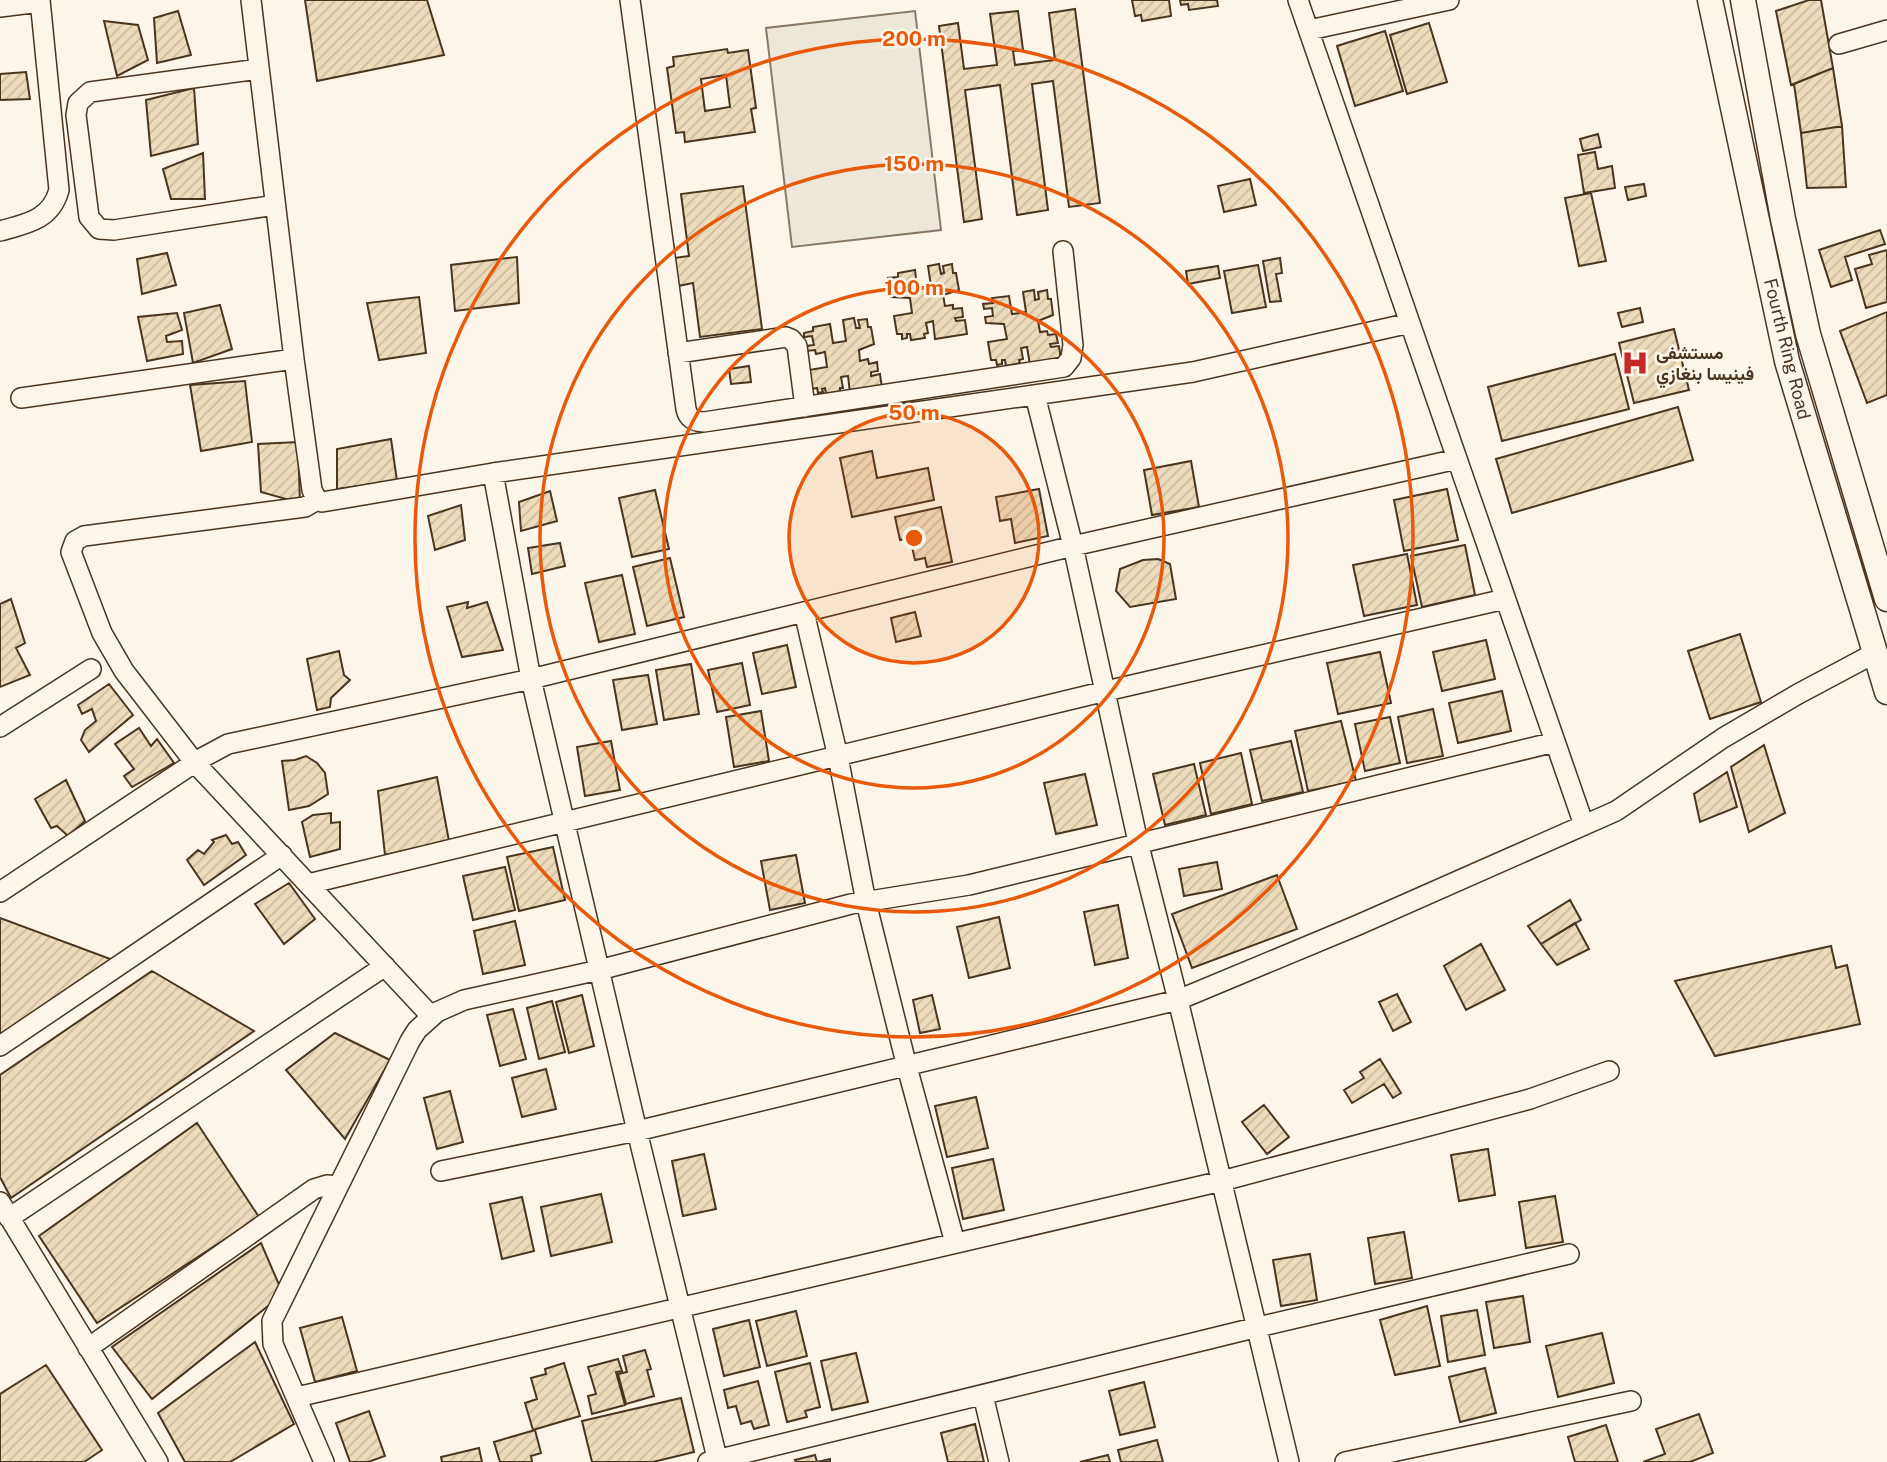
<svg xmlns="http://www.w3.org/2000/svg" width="1887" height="1462" viewBox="0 0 1887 1462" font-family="'Public Sans',Vazirmatn,sans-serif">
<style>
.parking{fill:#ede7d9;stroke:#887966;stroke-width:2}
.building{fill:url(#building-hatch);stroke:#4a3520;stroke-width:2;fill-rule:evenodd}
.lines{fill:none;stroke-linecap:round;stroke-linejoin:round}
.minor-casing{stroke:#4a3520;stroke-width:22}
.major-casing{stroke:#4a3520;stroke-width:27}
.minor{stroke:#fbf6e9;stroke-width:19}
.major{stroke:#fbf6e9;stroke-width:24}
.ring{fill:none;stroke:#e8590c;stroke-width:3.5}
.labels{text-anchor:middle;stroke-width:5;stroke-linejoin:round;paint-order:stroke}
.street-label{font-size:18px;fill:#4a3520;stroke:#fbf6e9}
.poi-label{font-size:18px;font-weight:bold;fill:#4a3520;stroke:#fbf6e9;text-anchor:start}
.centre{fill:#e8590c;stroke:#fbf6e9;stroke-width:3.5}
.ring-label{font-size:21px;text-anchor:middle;font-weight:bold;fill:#e8590c;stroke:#fbf6e9;stroke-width:5;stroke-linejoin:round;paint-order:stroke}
</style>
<defs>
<pattern id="building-hatch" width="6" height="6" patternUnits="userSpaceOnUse" patternTransform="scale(1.75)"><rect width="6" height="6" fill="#ecdcbc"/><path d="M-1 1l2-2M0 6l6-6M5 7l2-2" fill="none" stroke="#ccbda1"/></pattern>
</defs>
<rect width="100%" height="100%" fill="#fbf6e9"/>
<path class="parking" d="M915 11 941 230 792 247 766 28Z"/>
<path class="building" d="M305 0H427L444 55 317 81Z
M1132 0H1169L1171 16 1142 21 1141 15 1135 16Z
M1180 0H1217L1218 6 1189 10 1188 4 1181 5Z
M1809 0H1821L1833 68 1791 85 1776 11Z
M1075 9 1100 203 1069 207 1053 81 1032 84 1048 210 1017 215 1000 85 965 90 982 219 964 222 939 26 958 23 964 69 997 65 990 14 1018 11 1023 50 1013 51 1015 65 1055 60 1049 13Z
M178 11 191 55 157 63 154 18Z
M104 21 138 25 148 60 117 76Z
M1429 23 1447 82 1407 94 1390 35Z
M1385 31 1403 91 1355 106 1337 46Z
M727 49 728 53 748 50 756 108 751 109 755 132 685 142 684 132 676 133 667 68 674 66 673 57ZM726 75 730 107 705 111 701 79Z
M1833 68 1842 126 1801 133 1794 84Z
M26 72 30 99 0 100V74Z
M194 88 198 144 151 156 146 100Z
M1842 126 1846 187 1807 188 1801 133Z
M1598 134 1601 147 1583 151 1580 139Z
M1595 152 1598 169 1612 166 1615 188 1584 193 1578 155Z
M203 153 205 199H171L163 169Z
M1250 179 1256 205 1224 212 1218 186Z
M1644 184 1646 196 1628 200 1625 187Z
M743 186 762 329 700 337 693 283 678 286 674 258 689 256 681 194Z
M1591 193 1606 261 1579 266 1565 198Z
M1880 230 1885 244 1845 257 1852 280 1831 287 1819 250Z
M1887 250V302L1866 308 1855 269 1872 264 1869 255Z
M167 253 176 285 142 294 137 259Z
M517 257 519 303 455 311 451 265Z
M1280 258 1282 273 1276 274 1281 301 1270 302 1263 261Z
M939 264 941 274 944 273 943 266 952 264 953 273H956L959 290 943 295 945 306 953 305V309L962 308 963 317 955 318 956 321 965 320 967 334 935 339 933 321 926 323 928 333 924 334 925 338 911 340 910 334H907V338L902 339V334H897L894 316 912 313 910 298 891 297 890 291 898 290 897 282 889 283 888 278 898 277V273L915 270 917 288 931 286 928 266Z
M1258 265 1266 307 1232 313 1224 271Z
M1218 266 1220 278 1188 284 1186 271Z
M1034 290 1035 300 1039 299 1038 292 1047 290 1048 299H1051L1053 315 1038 321 1040 332 1047 331 1048 335 1056 334 1058 343 1050 344 1051 347 1059 346 1061 360 1030 365 1027 347 1021 348 1023 359 1019 360 1020 363 1006 366 1005 360H1002V364L997 365 996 360H991L988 342 1007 339 1004 324 986 323 985 317 993 316 992 308 984 309 983 304 993 303 992 298 1009 296 1012 314 1026 312 1023 292Z
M419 297 426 353 379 360 367 303Z
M220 305 232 349 193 363 184 313Z
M1640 308 1643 322 1622 327 1618 313Z
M1887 312V395L1867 403 1840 331Z
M177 313 182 330 166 336 167 342 182 341 183 354 147 361 138 317Z
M854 318 856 328H860L858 320 867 319 868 327H871L874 344 859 350 860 361 868 359 869 364 877 362 878 371 871 372V376L880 374 882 388 850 393 848 376 841 377 843 388H840V392L826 394 825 388 822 389 823 392 818 393 817 388 812 389 809 370 827 367 825 352 816 354 815 350 806 351V346L814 345 812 336 804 337V333L813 331V327L830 324 833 343 846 341 843 320Z
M1674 329 1689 390 1634 403 1619 343Z
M1615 354 1629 409 1502 441 1488 387Z
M749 366 751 382 731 384 729 369Z
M245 381 252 442 201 451 190 385Z
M1678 407 1693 460 1512 513 1496 459Z
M391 439 397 481 337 489V449Z
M298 442 300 503 261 492 258 444Z
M872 451 877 478 928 468 934 500 852 517 840 458Z
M1191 461 1199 507 1152 515 1144 470Z
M1039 489 1048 536 1015 543 1011 519 1000 521 996 497Z
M1447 489 1458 540 1404 551 1394 500Z
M655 490 669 549 632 557 619 498Z
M550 491 557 521 521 531 519 502Z
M461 505 465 540 435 550 428 516Z
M941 507 952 562 927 567 925 558 915 560 910 538 900 540 895 517Z
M560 543 565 566 532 574 528 548Z
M1465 545 1475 595 1422 607 1411 556Z
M1407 554 1417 605 1364 616 1353 565Z
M670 558 684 617 647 626 633 567Z
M1158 559 1170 564 1176 599 1130 607 1116 591 1120 569 1143 560Z
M622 575 635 634 599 642 585 583Z
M11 599 25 643 16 648 30 675 0 687V604Z
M468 602 467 608 487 602 503 650 462 657 447 607Z
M915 612 921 636 896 642 891 618Z
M1740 634 1761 702 1710 719 1688 651Z
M1486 640 1495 679 1442 691 1433 652Z
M787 645 796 687 762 694 753 653Z
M339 651 344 675 350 680 331 698 330 707 317 710 307 659Z
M1380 652 1391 703 1338 714 1327 663Z
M742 663 750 705 717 712 708 670Z
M691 664 699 714 664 720 656 670Z
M648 675 657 724 622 730 613 680Z
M109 684 133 715 89 752 81 740 85 730 96 721 92 709 82 714 78 705Z
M1502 691 1511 731 1458 743 1449 703Z
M1433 709 1443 756 1407 763 1398 717Z
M761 711 769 761 734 767 726 717Z
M1390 717 1400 763 1365 771 1355 724Z
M1341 721 1356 781 1308 791 1295 731Z
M139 728 151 746 157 739 174 763 132 787 124 776 134 769 115 744Z
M611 741 620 790 585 796 577 747Z
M1291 741 1303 792 1262 801 1250 750Z
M1764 745 1785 813 1749 832 1731 767Z
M1241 753 1252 804 1211 814 1200 763Z
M306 756 317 763 325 773 328 794 309 806 289 810 282 761 295 760Z
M1194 764 1206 815 1165 825 1153 774Z
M1727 772 1737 807 1700 822 1694 794Z
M1085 774 1097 825 1056 834 1044 783Z
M437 777 449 841 385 855 378 791Z
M66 780 85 821 68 836 57 826 51 828 35 799Z
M331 813V823L340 822V849L310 857 302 822 313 815Z
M226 835 232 844 238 842 246 855 204 885 187 860 198 850 204 854 214 842 212 840Z
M553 847 565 900 519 911 507 857Z
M796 855 805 903 770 910 761 861Z
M1217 862 1222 889 1184 896 1179 869Z
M505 867 515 910 473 920 463 876Z
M1277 875 1297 929 1192 968 1172 914Z
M289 883 315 919 284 944 255 904Z
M1570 900 1581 920 1541 944 1528 926Z
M1118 905 1128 958 1095 965 1084 912Z
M999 917 1010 968 969 978 957 927Z
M0 918 113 960 0 1036Z
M515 921 525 965 483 974 474 931Z
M1575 923 1589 949 1557 965 1541 944Z
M1481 944 1505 990 1466 1010 1444 966Z
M1831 946 1836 968 1847 965 1860 1024 1715 1056 1675 981Z
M152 971 254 1031 11 1198 0 1177V1075Z
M1397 994 1411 1022 1393 1031 1379 1002Z
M582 995 594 1046 569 1053 556 1002Z
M932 995 940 1029 920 1033 913 1000Z
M552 1001 565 1052 539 1059 527 1008Z
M513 1009 526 1059 500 1066 487 1015Z
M335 1033 390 1060 345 1139 286 1070Z
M1380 1059 1401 1093 1393 1098 1384 1084 1352 1103 1344 1090 1364 1078 1360 1072Z
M546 1069 556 1109 522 1117 512 1078Z
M450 1091 463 1142 437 1149 424 1098Z
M976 1097 988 1148 947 1157 935 1106Z
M1264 1105 1289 1137 1267 1154 1242 1122Z
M197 1123 259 1217 97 1323 39 1236Z
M1488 1149 1495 1195 1459 1201 1451 1155Z
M704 1154 716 1209 683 1216 672 1161Z
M993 1159 1004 1210 963 1219 952 1168Z
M601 1194 612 1242 551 1256 541 1207Z
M1555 1196 1563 1242 1526 1248 1519 1202Z
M522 1197 534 1251 502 1259 490 1204Z
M1404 1232 1412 1278 1375 1284 1368 1238Z
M261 1243 283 1294 152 1399 112 1347Z
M1310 1254 1317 1300 1281 1306 1273 1260Z
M1523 1296 1530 1342 1494 1348 1486 1302Z
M1427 1306 1440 1366 1395 1375 1380 1320Z
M1477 1310 1485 1355 1448 1362 1441 1316Z
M796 1311 807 1356 767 1366 756 1321Z
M342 1317 357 1371 315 1382 300 1328Z
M749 1320 760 1367 724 1376 713 1329Z
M1602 1333 1614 1383 1558 1397 1546 1346Z
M255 1342 294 1424 230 1462H185L158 1413Z
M645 1350 651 1369 647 1370 654 1396 626 1404 618 1374 627 1372 623 1356Z
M856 1353 868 1402 832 1410 821 1361Z
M618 1359 622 1371 616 1372 625 1405 592 1414 588 1396 596 1394 588 1367Z
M564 1363 580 1416 533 1430 525 1403 537 1399 531 1378 546 1374 545 1369Z
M810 1363 820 1407 805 1411 807 1417 787 1422 775 1372Z
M46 1365 102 1450 84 1462H0V1394Z
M1485 1368 1496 1413 1460 1422 1449 1377Z
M758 1381 769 1425 754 1429 751 1421 741 1424 736 1406 728 1408 724 1390Z
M1144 1382 1155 1427 1120 1435 1109 1391Z
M681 1398 694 1452 653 1462H592L582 1421Z
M369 1411 385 1456 368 1462H350L336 1423Z
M1699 1414 1713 1453 1690 1462H1643L1665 1454 1656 1429Z
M975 1424 984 1462H948L941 1433Z
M1606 1425 1618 1462H1575L1568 1437Z
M535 1430 541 1453 531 1456 532 1462H500L494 1442Z
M1157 1440 1163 1462H1121L1118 1450Z
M479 1448 482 1462H442L441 1457Z
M815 1455 817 1462 830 1459V1462H796L795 1460Z
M1108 1455 1110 1462H1080Z"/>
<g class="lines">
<defs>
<path id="minor" d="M251 0 294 359 312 490 317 500 322 502 493 473 1193 372 1410 323
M630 0 686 409C688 418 694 422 704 422L1064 367 1071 358 1073 345 1063 251
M1298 0 1584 825
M0 7 40 2
M1309 30 1449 0
M1839 44 1887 30
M259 69 90 92 78 103 76 115 89 217 99 229 114 230 275 205
M0 231C26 224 51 220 59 190L40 0
M678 353 786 337 791 339 797 346 805 407
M21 398 294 359
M493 473 531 679 637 1131 718 1462
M317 500 305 507 84 536 75 541 71 552 102 633 124 671 195 763 431 1016
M804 612 838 757 866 902 907 1067 955 1243
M0 727 91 669
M308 884 1106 691 1505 599
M0 892 200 759 228 744 531 679 1073 546 1035 395
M0 1046 282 855
M441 1171 637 1131 1178 1000 1358 925 1616 811 1723 738 1798 694 1875 653
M0 1202 158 1462
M9 1218 385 966
M88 1348 314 1189 327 1185 338 1186
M983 1395 999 1462
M297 1397 1222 1181 1530 1099 1609 1071
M324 1462 273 1344 272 1321 410 1041 417 1030 437 1012 464 1000 599 970 851 904 969 885 1555 742
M708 1462 1258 1327 1569 1254
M1289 1462 1178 1000 1138 842 1073 546 1457 459
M1345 1462 1631 1401"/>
<path id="major" d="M1710 0 1787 361 1887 692
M1743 0 1783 219 1808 334 1887 599"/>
</defs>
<use href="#minor" class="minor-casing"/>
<use href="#major" class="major-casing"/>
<use href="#minor" class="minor"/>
<use href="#major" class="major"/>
</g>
<circle cx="914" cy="538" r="125" fill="#e8590c" fill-opacity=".12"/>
<g class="ring">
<circle cx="914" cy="538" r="125"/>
<circle cx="914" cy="538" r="250"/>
<circle cx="914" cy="538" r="374"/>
<circle cx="914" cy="538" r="499"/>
</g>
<defs>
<symbol id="hospital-bare" viewBox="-9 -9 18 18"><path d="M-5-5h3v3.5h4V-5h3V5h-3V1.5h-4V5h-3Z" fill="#c62828" stroke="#fbf6e9" stroke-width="2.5" paint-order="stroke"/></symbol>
</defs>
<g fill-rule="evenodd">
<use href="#hospital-bare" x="1616" y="344" width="38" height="38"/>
</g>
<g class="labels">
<g class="street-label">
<text transform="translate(1787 349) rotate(76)" y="6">Fourth Ring Road</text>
</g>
<g class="poi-label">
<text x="1656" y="359">مستشفى<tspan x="1656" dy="21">فينيسا بنغازي</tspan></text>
</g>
</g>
<circle cx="914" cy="538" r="10" class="centre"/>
<g class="ring-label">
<text x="914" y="46">200 m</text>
<text x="914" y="171">150 m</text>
<text x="914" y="295">100 m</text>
<text x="914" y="420">50 m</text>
</g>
</svg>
